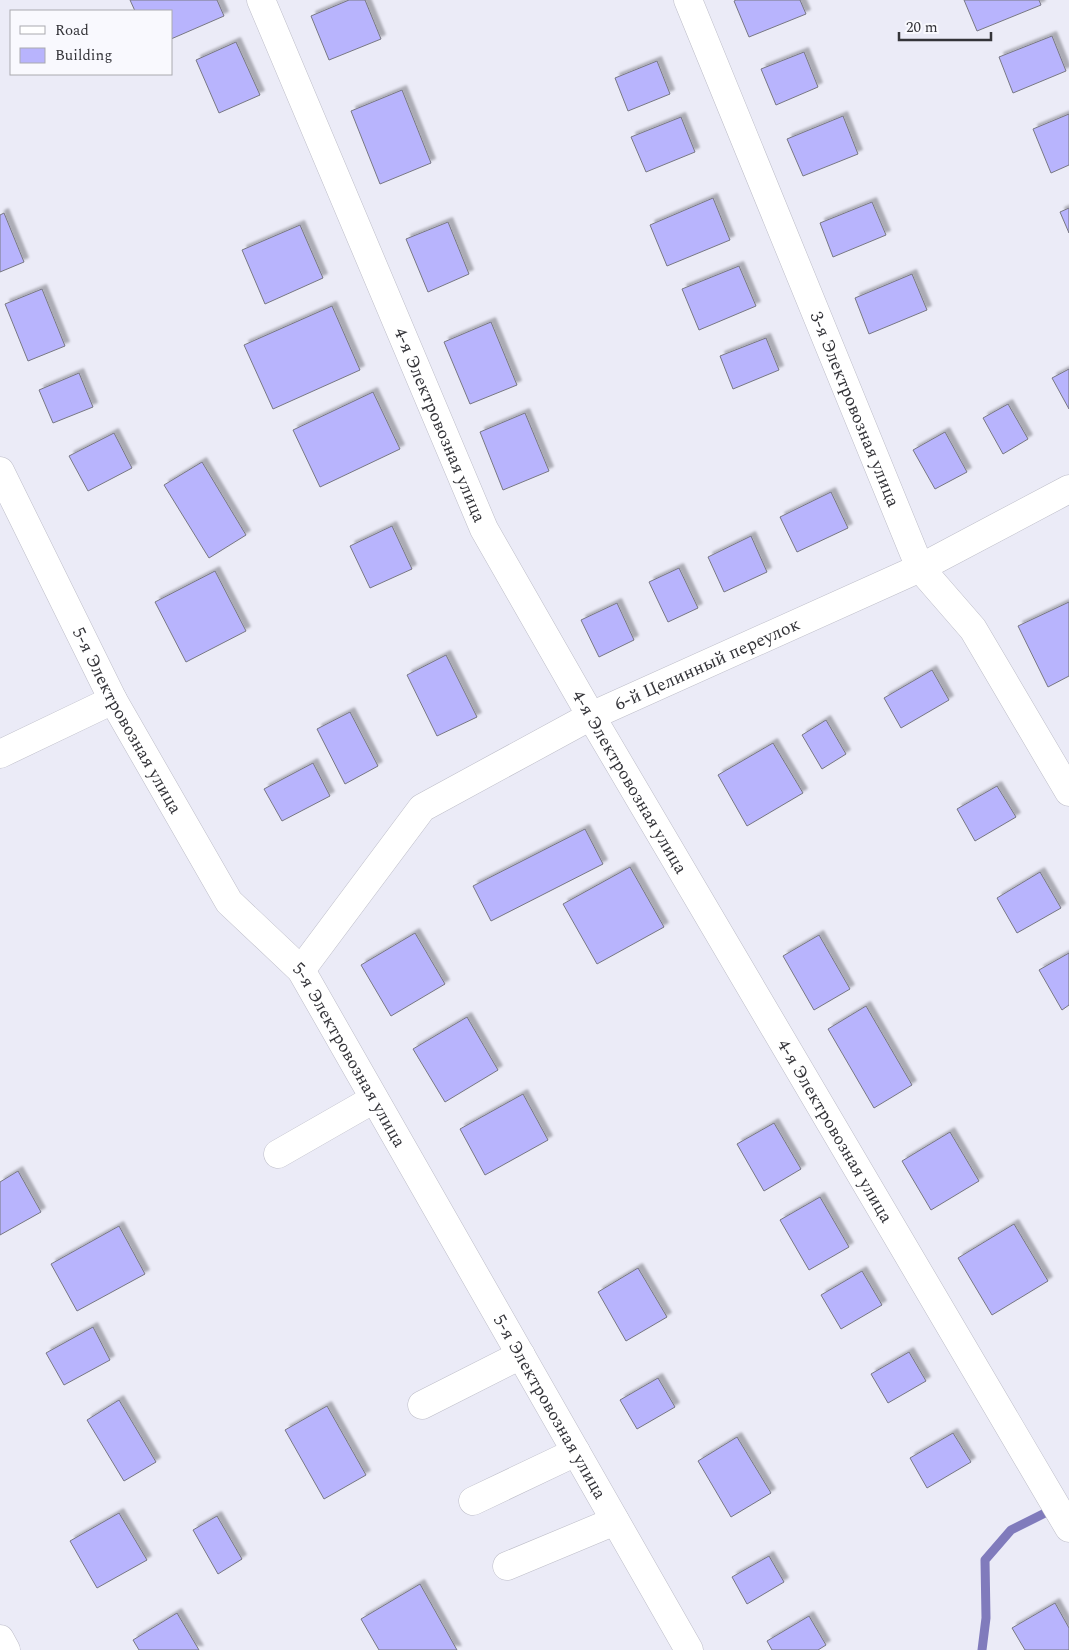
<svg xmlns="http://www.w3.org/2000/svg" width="1069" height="1650" viewBox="0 0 1069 1650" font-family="Spectral,serif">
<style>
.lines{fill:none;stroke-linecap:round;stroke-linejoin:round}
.stream{stroke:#807bbc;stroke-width:9}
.building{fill:#b8b4fd;stroke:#787883;filter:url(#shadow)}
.minor-casing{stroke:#bdbdc8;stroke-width:29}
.minor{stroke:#fff;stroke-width:28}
.labels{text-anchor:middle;stroke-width:4.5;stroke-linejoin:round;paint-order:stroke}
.street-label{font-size:18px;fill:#343439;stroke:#f9f9fe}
</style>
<defs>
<filter id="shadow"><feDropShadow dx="4.5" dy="-4.5" stdDeviation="1" flood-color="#0004"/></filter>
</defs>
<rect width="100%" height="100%" fill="#ebebf7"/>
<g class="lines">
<path class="stream" d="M982 1650 986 1618 985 1560 1011 1530 1055 1508"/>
</g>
<path class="building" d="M130 0H217L224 16 171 39V11H135Z
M349 0H365L381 39 329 60 311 16Z
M736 0H800L806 14 749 37 734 1Z
M964 0H1039L1041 5 977 31Z
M1052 36 1066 71 1013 93 999 57Z
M236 42 260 95 219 113 196 60Z
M804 52 818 87 776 105 761 69Z
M657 61 670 94 628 111 615 78Z
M402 90 431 163 380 184 351 111Z
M1069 114V165L1051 173 1033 129Z
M843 116 858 154 803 176 787 139Z
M681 117 695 152 646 172 631 137Z
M713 198 730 240 667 266 650 225Z
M872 202 886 235 833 257 820 223Z
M1069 208V233L1060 212Z
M4 213 24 262 0 272V215Z
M448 222 469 274 428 292 406 239Z
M300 225 323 278 265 304 242 250Z
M739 266 756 306 699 330 682 289Z
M912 274 927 310 869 334 855 298Z
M42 289 65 346 28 361 5 304Z
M332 306 360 370 273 409 244 345Z
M491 322 517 385 470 404 444 342Z
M766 338 779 370 733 389 720 356Z
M1069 369V409L1052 378Z
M79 373 93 407 53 423 39 390Z
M373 392 400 449 320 487 293 430Z
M1008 404 1028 439 1003 454 983 418Z
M525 413 549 471 503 490 480 432Z
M945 432 967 472 935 489 913 450Z
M114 433 132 468 88 491 69 456Z
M202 462 246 535 209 558 164 485Z
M831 492 848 528 797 552 780 517Z
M392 526 412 569 370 588 350 546Z
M751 536 767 572 724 592 708 557Z
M679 568 698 608 668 622 649 582Z
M215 571 246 631 186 662 155 602Z
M1069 602V676L1048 687 1018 626Z
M617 603 634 640 599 657 581 620Z
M446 655 477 717 437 736 407 675Z
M932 670 949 700 901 728 884 698Z
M350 712 378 766 345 784 317 729Z
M826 720 846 754 822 769 802 735Z
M773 743 803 793 747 826 718 775Z
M313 763 330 796 282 821 264 789Z
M997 786 1016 817 975 841 957 809Z
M585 829 603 864 491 921 473 886Z
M630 867 664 927 597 964 563 904Z
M1040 872 1061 908 1017 933 997 898Z
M415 933 445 984 391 1016 361 965Z
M819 935 850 989 814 1010 783 956Z
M1069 953V1005L1062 1010 1039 970Z
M866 1006 912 1085 874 1108 828 1029Z
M467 1017 498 1070 445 1102 413 1049Z
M523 1094 548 1140 485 1175 460 1129Z
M774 1123 801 1169 764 1191 737 1144Z
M950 1132 979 1181 931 1210 902 1161Z
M18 1171 41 1212 0 1235V1182Z
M820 1197 849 1247 809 1270 780 1220Z
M1014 1224 1048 1281 992 1315 958 1258Z
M119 1226 145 1274 77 1311 51 1264Z
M638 1268 667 1317 626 1341 598 1292Z
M862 1271 882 1305 841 1329 821 1295Z
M93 1327 110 1360 64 1385 46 1353Z
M909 1352 926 1381 888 1403 871 1374Z
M658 1378 675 1407 637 1429 620 1400Z
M119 1400 156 1462 124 1481 87 1420Z
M327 1406 366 1475 324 1499 285 1430Z
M953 1433 971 1462 927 1488 910 1458Z
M737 1437 771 1493 731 1517 698 1461Z
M119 1513 147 1560 97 1588 70 1541Z
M217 1516 242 1559 218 1574 193 1530Z
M769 1556 784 1582 747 1604 732 1577Z
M420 1584 457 1650H379L361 1619Z
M1055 1603 1069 1628V1650H1025L1012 1628Z
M177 1613 199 1650H139L133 1640Z
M809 1616 826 1645 818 1650H772L767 1641Z"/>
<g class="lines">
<defs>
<g id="minor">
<path id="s1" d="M261 0 484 529 591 716 1069 1528"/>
<path id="s2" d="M688 0 920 568 973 629 1069 792"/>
<path id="s3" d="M0 471 113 700 229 902 301 970 689 1650"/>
<path d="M0 754 113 700"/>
<path id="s4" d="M301 970 422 808 591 716 920 568 1069 489"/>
<path d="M278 1154 374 1099"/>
<path d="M422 1405 521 1355"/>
<path d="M473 1501 576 1452"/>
<path d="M507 1566 615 1521"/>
<path d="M0 1639 6 1650"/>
</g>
</defs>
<use href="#minor" class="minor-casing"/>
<use href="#minor" class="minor"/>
</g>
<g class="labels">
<g class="street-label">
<text dy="6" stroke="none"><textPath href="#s2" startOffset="442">3-я Электровозная улица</textPath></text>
<text dy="6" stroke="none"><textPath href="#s1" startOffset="461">4-я Электровозная улица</textPath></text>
<text dy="6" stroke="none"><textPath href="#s4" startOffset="522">6-й Целинный переулок</textPath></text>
<text dy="6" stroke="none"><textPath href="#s3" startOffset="280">5-я Электровозная улица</textPath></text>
<text dy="6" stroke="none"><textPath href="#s1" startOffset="866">4-я Электровозная улица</textPath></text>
<text dy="6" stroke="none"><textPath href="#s3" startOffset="685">5-я Электровозная улица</textPath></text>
<text dy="6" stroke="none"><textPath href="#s1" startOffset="1271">4-я Электровозная улица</textPath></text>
<text dy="6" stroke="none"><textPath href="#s3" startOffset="1090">5-я Электровозная улица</textPath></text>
</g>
</g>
<rect x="10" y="10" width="162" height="65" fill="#f9f9fe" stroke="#aaaaaf"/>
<rect x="20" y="26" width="25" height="8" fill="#ffffff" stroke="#aaaaaf"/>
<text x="55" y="35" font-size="15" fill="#343439">Road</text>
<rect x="20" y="48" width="25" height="15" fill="#b8b4fd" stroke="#aaaaaf"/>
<text x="55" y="60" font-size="15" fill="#343439">Building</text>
<path d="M899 32v8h92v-8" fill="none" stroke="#343439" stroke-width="2.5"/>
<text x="906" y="32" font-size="15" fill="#343439" stroke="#f9f9fe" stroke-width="4" paint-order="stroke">20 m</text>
</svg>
